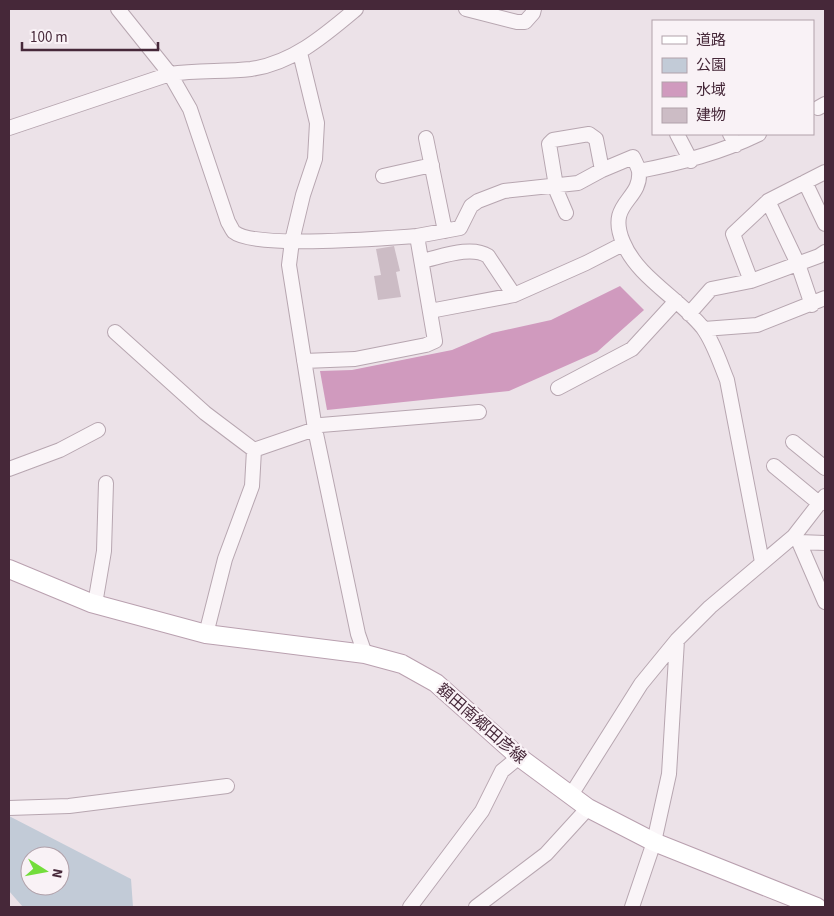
<svg xmlns="http://www.w3.org/2000/svg" width="834" height="916" viewBox="0 0 834 916" font-family="'Source Sans 3','Noto Sans JP',sans-serif">
<style>
.green{fill:#c2cbd7;fill-rule:evenodd}
.water{fill:#d09abe}
.building{fill:#ccbcc5}
.lines{fill:none;stroke-linecap:round;stroke-linejoin:round}
.minor-casing{stroke:#b7a6b0;stroke-width:16}
.major-casing{stroke:#b9a0af;stroke-width:20}
.minor{stroke:#faf5f8;stroke-width:14}
.major{stroke:#fff;stroke-width:18}
.labels{text-anchor:middle;stroke-width:4.5;stroke-linejoin:round;paint-order:stroke}
.street-label{font-size:16px;fill:#462839;stroke:#f9f2f6}
</style>
<rect width="100%" height="100%" fill="#ece2e8"/>
<path class="green" d="M9 816 131 879 133 907H23L9 891ZM30 856H60V886H30Z"/>
<path class="water" d="M620 286 644 310 597 352 509 391 327 410 320 371 352 370 452 350 492 333 551 320Z"/>
<path class="building" d="M394 246 400 271 396 272 401 297 378 300 374 276 381 275 376 249Z"/>
<g class="lines">
<defs>
<path id="minor" d="M118 9 170 74 190 109 228 222C230 225 232 230 234 232 254 249 387 238 417 236
M466 9 517 22H525L533 13 534 9
M299 53 301 57 317 123 315 159 303 195 292 241 289 265 315 429 358 634 365 654
M818 108 825 104
M9 128 170 74C197 70 224 72 251 69 293 63 325 35 356 9
M677 134 691 161
M730 134 736 145
M426 138 445 231
M639 171C681 163 720 153 759 134
M383 176 432 165
M805 182 825 224
M768 201 798 264 812 305
M566 213 554 185 555 180 549 144 553 140 589 134 596 139 602 170
M422 261C441 257 471 245 488 256L514 295
M751 281 733 234 768 201 825 172
M430 311 514 295 586 263 623 244
M689 314 711 289 751 281 819 256 825 252
M704 329 757 325 825 298
M115 332 205 413 254 450 315 429 321 425 479 412
M304 361 355 359 426 345 435 341 417 236 460 228 471 206 478 201 504 191 578 183 602 170 633 157C635 161 638 167 639 171 642 201 606 202 623 242 637 277 679 298 703 328 714 343 720 363 727 380L762 562
M558 388 632 349 676 301
M793 442 825 468
M774 466 820 504
M9 469 60 450 98 430
M794 536 799 542 825 602
M799 542 825 543
M95 604 104 551 106 483
M206 634 225 559 252 486 254 450
M571 795 641 684 677 640 710 607 794 536 825 496
M9 808 69 806 227 786
M410 907 482 811 502 771 519 757
M476 907 546 854 588 808
M632 907 654 842 669 774 677 640"/>
<path id="major" d="M9 569 91 603 206 634 365 654 402 664 436 683 519 757 588 808 654 842 817 907"/>
</defs>
<use href="#minor" class="minor-casing"/>
<use href="#major" class="major-casing"/>
<use href="#minor" class="minor"/>
<use href="#major" class="major"/>
</g>
<g class="labels">
<g class="street-label">
<text transform="translate(482 723) rotate(41)" y="6">額田南郷田彦線</text>
</g>
</g>
<rect width="834" height="916" fill="none" stroke="#462839" stroke-width="20"/>
<rect x="652" y="20" width="162" height="115" fill="#f9f2f6" stroke="#b1a1aa"/>
<rect x="662" y="36" width="25" height="8" fill="#ffffff" stroke="#b1a1aa"/>
<text x="696" y="45" font-size="15" fill="#462839">道路</text>
<rect x="662" y="58" width="25" height="15" fill="#c2cbd7" stroke="#b1a1aa"/>
<text x="696" y="70" font-size="15" fill="#462839">公園</text>
<rect x="662" y="82" width="25" height="15" fill="#d09abe" stroke="#b1a1aa"/>
<text x="696" y="95" font-size="15" fill="#462839">水域</text>
<rect x="662" y="108" width="25" height="15" fill="#ccbcc5" stroke="#b1a1aa"/>
<text x="696" y="120" font-size="15" fill="#462839">建物</text>
<g transform="translate(45 871) rotate(101)"><circle r="24" fill="#f9f2f6" stroke="#b1a1aa"/>
<path d="M0-4L9 19L0 12L-9 19Z" fill="#73dd3b"/>
<text y="-8" font-size="14" font-weight="bold" text-anchor="middle" fill="#462839">N</text>
</g>
<path d="M22 42v8h136v-8" fill="none" stroke="#462839" stroke-width="2.5"/>
<text x="30" y="42" font-size="15" fill="#462839" stroke="#f9f2f6" stroke-width="4" paint-order="stroke">100 m</text>
</svg>
